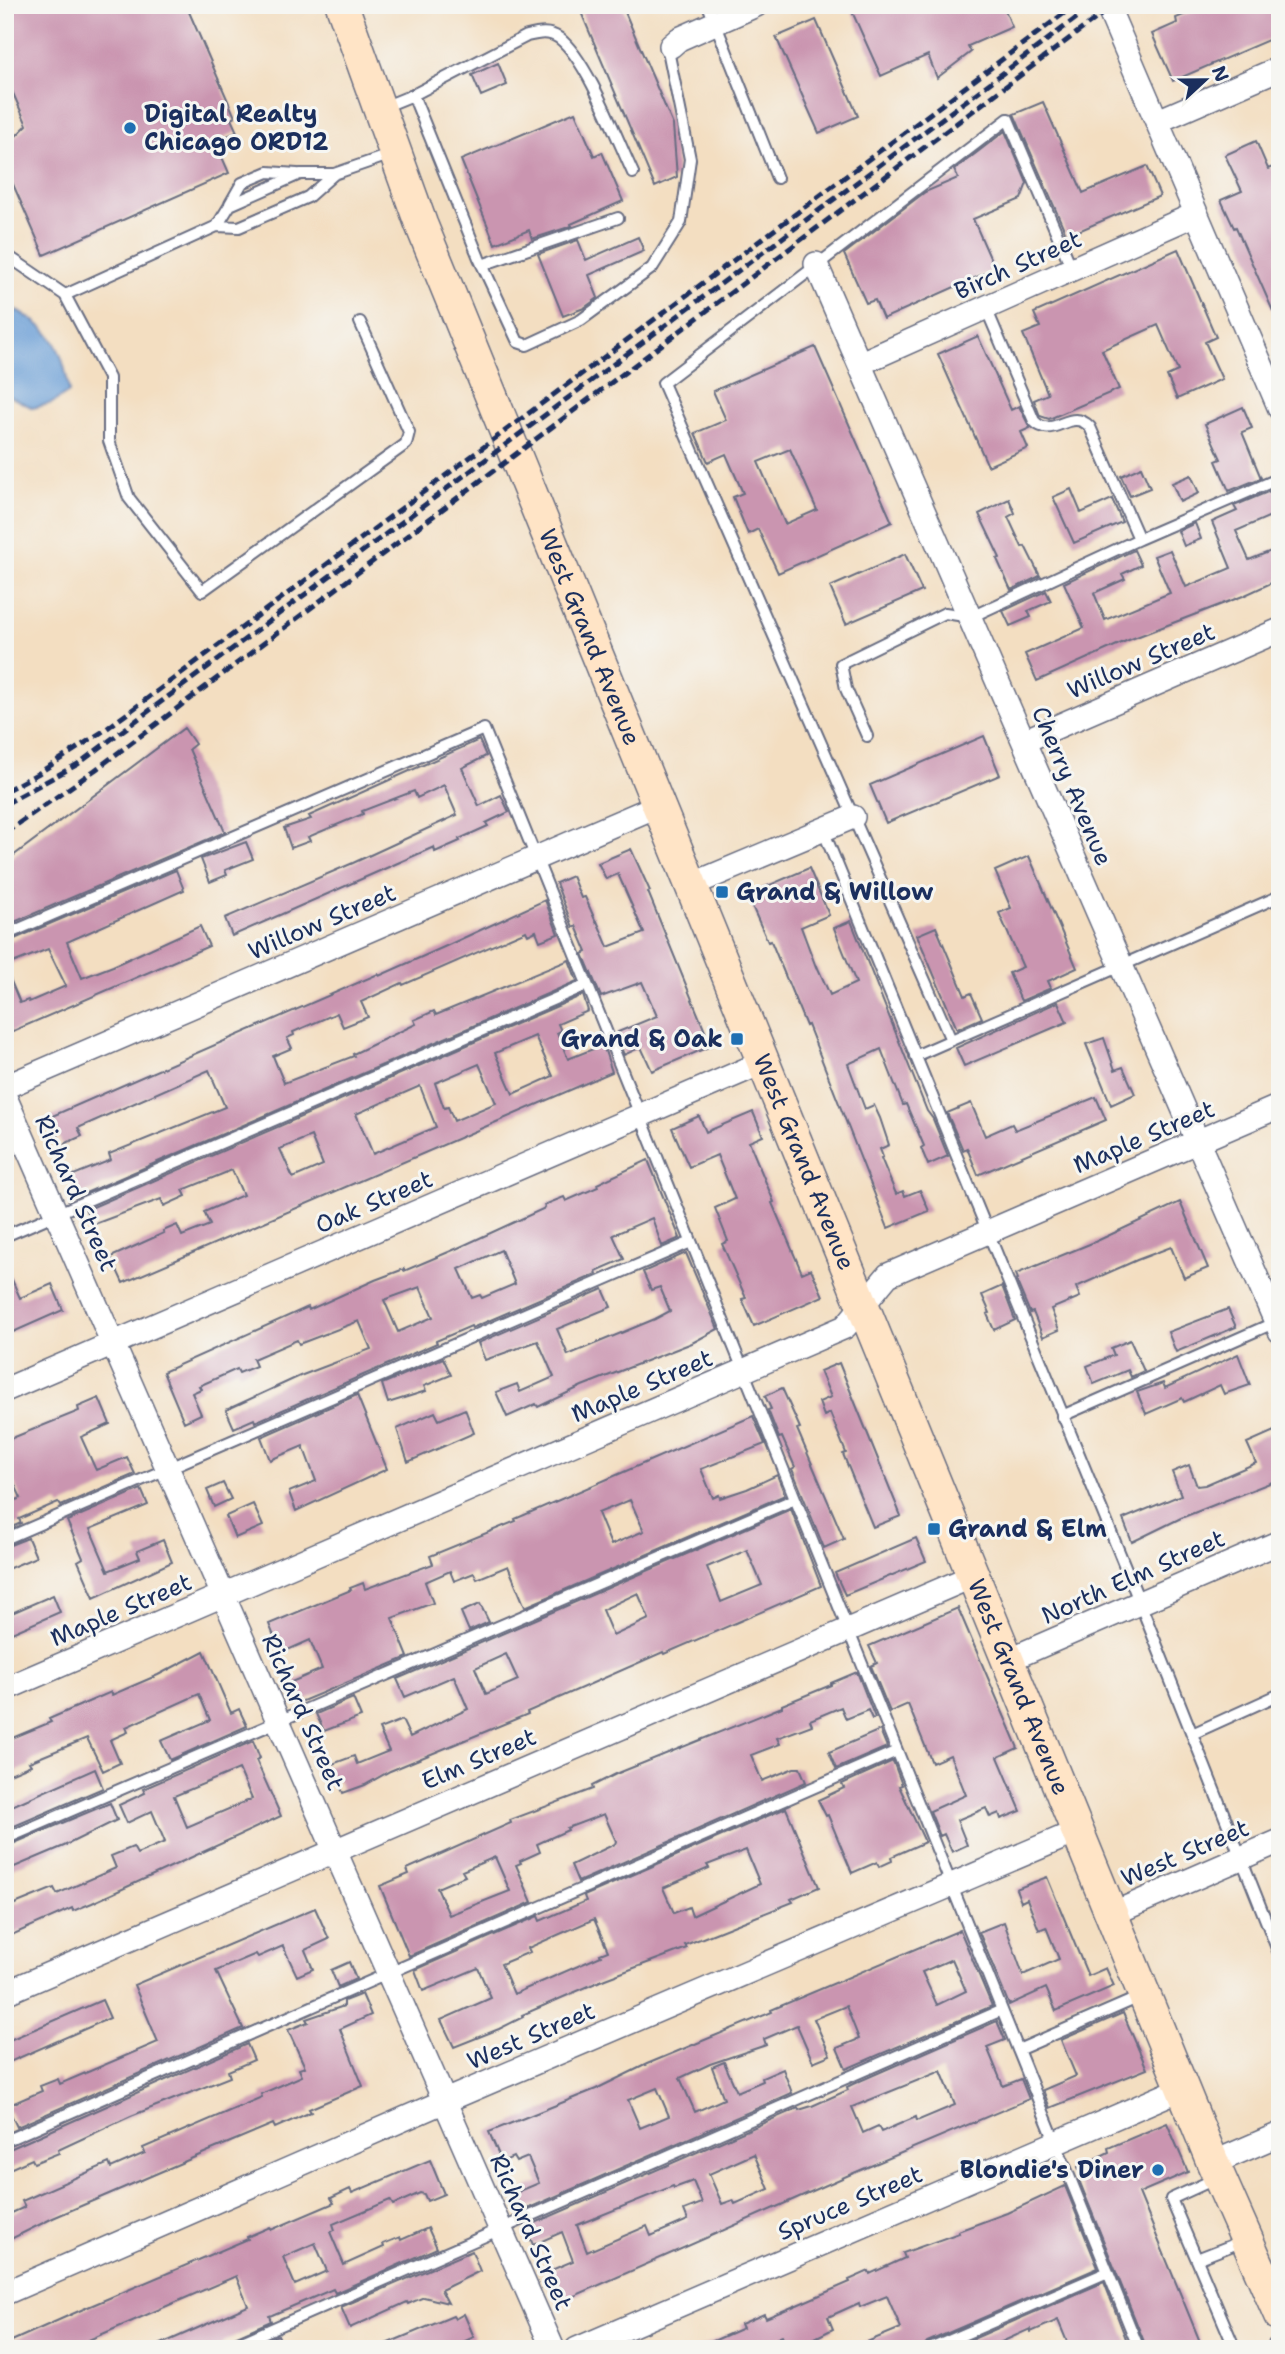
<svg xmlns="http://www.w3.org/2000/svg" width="1285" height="2354" viewBox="0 0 1285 2354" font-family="'Shantell Sans',sans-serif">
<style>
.water{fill:#6a9ed6;stroke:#42669a;stroke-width:2}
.building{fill:#ca95b0;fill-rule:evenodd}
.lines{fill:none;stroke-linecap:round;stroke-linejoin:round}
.service-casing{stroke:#676c81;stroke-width:14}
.minor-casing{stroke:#676c81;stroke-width:26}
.secondary-casing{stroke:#676c81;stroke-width:35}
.service{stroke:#fff;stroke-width:10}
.minor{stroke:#fff;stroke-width:23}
.secondary{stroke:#ffe4c6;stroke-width:32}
.rail{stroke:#1b2f5e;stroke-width:5;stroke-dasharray:10 5;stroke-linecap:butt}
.poi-dot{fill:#1f6fb2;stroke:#f6f6f2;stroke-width:2.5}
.labels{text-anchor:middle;stroke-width:6;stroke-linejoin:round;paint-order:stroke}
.poi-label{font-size:24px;font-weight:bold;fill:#1b2f5e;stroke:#f6f6f2;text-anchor:start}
.street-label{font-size:24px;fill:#1b2f5e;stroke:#f6f6f2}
</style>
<rect width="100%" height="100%" fill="#f6f6f2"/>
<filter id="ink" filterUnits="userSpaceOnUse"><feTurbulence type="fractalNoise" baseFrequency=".0143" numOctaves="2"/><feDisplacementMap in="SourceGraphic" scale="14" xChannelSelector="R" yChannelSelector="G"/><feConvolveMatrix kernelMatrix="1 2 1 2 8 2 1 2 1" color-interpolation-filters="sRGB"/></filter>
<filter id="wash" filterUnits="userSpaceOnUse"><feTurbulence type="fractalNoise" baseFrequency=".00686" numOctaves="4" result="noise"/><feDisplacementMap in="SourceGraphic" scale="28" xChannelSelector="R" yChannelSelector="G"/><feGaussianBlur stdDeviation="1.57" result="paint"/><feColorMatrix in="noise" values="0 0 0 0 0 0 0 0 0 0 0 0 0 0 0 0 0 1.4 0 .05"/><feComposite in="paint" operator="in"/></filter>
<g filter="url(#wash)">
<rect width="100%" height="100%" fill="#f3dec1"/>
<path class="water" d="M5 305C50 325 63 344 69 392L52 403 33 408 5 394Z"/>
<g id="blocks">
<path class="building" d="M5 5H186L235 117 231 119 237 132 215 141 229 173 44 255 5 166V147L27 125 5 75Z
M578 5H622L673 125 677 177 655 187Z
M849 5H1003L1012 27 968 46 971 52 937 78 928 55 881 76Z
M1208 5H1280V35L1173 81 1152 34 1177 23 1176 18Z
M816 20 858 116 819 133 776 37Z
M498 63 507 85 481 96 472 75Z
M1043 102 1083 193 1147 166 1160 196 1067 236 1014 114Z
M575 112 594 156 602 152 623 201 571 224 572 226 532 239 529 230 495 244 461 160Z
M1005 131 1027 183 1021 199 973 219 995 269 883 319 875 300 866 303 844 254 925 192 958 178 954 170Z
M1256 141 1268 169 1280 164V327L1236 227 1234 228 1221 200 1242 191 1225 155Z
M638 237 644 251 589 275 598 298 584 308 563 316 538 254 578 240 586 260Z
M1178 249 1216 337 1205 342 1222 379 1177 399 1167 376 1178 371 1158 325 1102 350 1119 389 1049 419 1040 416 1034 400 1048 394 1023 334 1040 327 1034 313Z
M978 336 1011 410 1019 406 1030 428 1021 432 1028 448 988 466 938 354Z
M815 347 892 522 778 573 758 529 748 534 733 497 743 493 726 454 708 462 695 433 726 420 713 391ZM790 449 817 510 785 524 758 462Z
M1243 407 1252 428 1242 432 1261 478 1229 491 1216 461 1221 459 1205 424Z
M1141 467 1150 488 1130 496 1121 476Z
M1191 475 1199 493 1180 502 1172 483Z
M1280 487V512L1236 531 1249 560 1276 549 1280 558V579L1243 596 1126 641 1037 681 1025 654 1084 628 1064 583 1134 550 1141 565 1122 574 1125 579 1094 593 1105 620 1170 593 1154 556 1170 550 1186 587 1231 568 1212 522 1237 511 1234 506Z
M1071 489 1081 513 1112 499 1122 522 1074 543 1053 497Z
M1009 499 1015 513 1008 517 1022 547 1025 546 1040 576 1011 590 997 559 1000 558 979 514Z
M1195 523 1201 539 1184 546 1178 531Z
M905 554 922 591 846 624 830 587Z
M1046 591 1051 601 1028 611 1031 617 1010 626 1003 611Z
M184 728 195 744 189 749 225 832 5 926V862Z
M984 736 1000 775 886 823 870 785Z
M479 740 486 756 462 768 479 806 501 795 509 812 486 823 488 826 459 839 460 841 435 852 434 847 232 936 225 918 353 863 457 815 444 785 417 798 414 791 362 811 363 814 308 837 310 841 291 848 284 828 311 819 309 816Z
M246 842 253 859 225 870 227 875 210 882 201 859Z
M631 849 650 891 648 892 711 1046 652 1071 641 1047 624 1055 618 1039 621 1038 618 1032 657 1016 642 982 601 997 583 954 587 952 576 926 573 927 556 883 572 876 581 898 585 897 596 922 597 921 608 947 644 933 618 874 606 879 598 863Z
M1029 856 1077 968 1048 981 1051 988 1021 1001 1009 973 1023 967 999 913 1011 908 995 871Z
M809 868 829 915 801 927 816 967 817 966 830 995 856 983 834 928 851 921 927 1111 933 1119 948 1156 928 1165 921 1148 924 1146 906 1104 903 1105 881 1049 848 1064 865 1109 874 1105 880 1118 889 1145 880 1149 883 1157 881 1158 896 1194 903 1191 905 1196 920 1190 929 1211 888 1228 808 1025 806 1026 771 941 768 942 747 895Z
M176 870 184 890 67 942 82 978 113 966 200 926 209 946 11 1032 5 1019V967L20 1003 28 1000 29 1002 66 986 48 949 5 966V943Z
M545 900 558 934 540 941 536 931 528 935 526 931 403 985 402 983 361 1002 368 1017 343 1027 337 1013 293 1032 294 1035 287 1038 292 1048 273 1056 284 1083 354 1056 353 1054 416 1024 414 1020 434 1011 436 1015 569 960 577 981 81 1195 78 1192 71 1176 111 1160 109 1154 225 1107 209 1070 78 1128 82 1136 62 1145 50 1117 378 974 379 976 444 947Z
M936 927 965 996 971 993 982 1018 957 1029 917 935Z
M583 995 588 1011 558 1024 561 1031 557 1033 568 1059 603 1045 612 1072 123 1283 111 1257 164 1233 163 1231 177 1225 182 1236 210 1225 204 1212 243 1195 232 1170 183 1190 186 1196 164 1206 161 1199 92 1225 86 1210ZM535 1036 553 1076 513 1094 495 1053ZM479 1064 496 1103 454 1121 448 1107 444 1108 435 1083ZM420 1086 436 1127 373 1154 356 1114ZM311 1136 323 1165 293 1178 280 1149Z
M1058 1002 1067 1022 964 1066 956 1048Z
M1104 1038 1115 1070 1123 1067 1135 1094 1111 1105 1086 1044Z
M1096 1097 1106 1120 978 1175 967 1148 963 1150 947 1113 971 1103 985 1136 1012 1124 1015 1130Z
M753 1112 763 1136 749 1142 774 1202 772 1203 802 1273 811 1269 823 1296 754 1326 742 1299 746 1298 722 1244 728 1241 715 1208 735 1199 717 1155 689 1167 672 1128 699 1116 706 1132Z
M648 1160 680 1238 662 1246 652 1218 613 1235 624 1259 596 1271 597 1274 472 1328 471 1326 436 1341 437 1343 255 1422 254 1419 234 1428 226 1410 300 1376 371 1349 359 1321 299 1344 297 1340 253 1359 256 1366 239 1373 237 1369 199 1386 201 1389 192 1393 201 1414 184 1422 163 1372 308 1307 309 1310 375 1280 404 1269V1271L458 1248 545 1208 544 1205 564 1197 566 1201 598 1187 597 1184ZM501 1250 515 1284 482 1298 480 1295 472 1298 459 1269ZM420 1287 433 1317 398 1332 384 1300Z
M1180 1202 1208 1268 1184 1278 1171 1247 1137 1260 1076 1287 1080 1297 1051 1309 1059 1330 1043 1337 1033 1312 1030 1313 1016 1280 1018 1279 1016 1274 1097 1241Z
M686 1253 718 1329 692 1343 582 1386 538 1407 536 1404 507 1417 496 1392 517 1384 520 1392 554 1377 538 1341 485 1360 478 1343 603 1289 611 1307 557 1329 568 1355 655 1319 670 1311 660 1287 651 1290 643 1272Z
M5 1264 20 1298 52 1284 63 1310 11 1333 5 1320Z
M1002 1286 1015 1320 994 1330 987 1314 990 1313 982 1295Z
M1228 1309 1236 1327 1176 1352 1168 1332Z
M1130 1340 1144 1371 1131 1377 1128 1370 1094 1384 1087 1366 1114 1355 1111 1348Z
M1238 1354 1250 1385 1224 1394 1220 1385 1184 1402 1182 1398 1146 1414 1137 1392 1163 1383 1165 1388Z
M443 1358 451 1375 424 1386 426 1391 388 1403 382 1384Z
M839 1363 901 1516 873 1527 843 1454 846 1453 830 1413 824 1416 819 1402 831 1397 820 1371Z
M782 1388 800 1428 797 1429 844 1539 824 1548 792 1469 795 1467 782 1437 779 1438 768 1410 771 1409 765 1396Z
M357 1395 387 1469 296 1511 289 1492 316 1481 303 1446 270 1460 261 1437Z
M99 1398 110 1424 81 1437 95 1468 96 1470 127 1457 135 1474 61 1506 58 1502 19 1519 21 1523 5 1530V1488L12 1502 21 1498 5 1463V1441L79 1411 78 1407Z
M465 1409 474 1433 408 1462 397 1429 435 1412 439 1420Z
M753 1416 765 1444 701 1469 713 1498 719 1495 720 1498 747 1489 777 1475 785 1495 525 1607 508 1566 477 1579 474 1573 454 1581 450 1571 425 1582 433 1603 392 1618 408 1657 298 1703 289 1683 322 1669 310 1640 281 1653 269 1624 351 1590 350 1588 363 1583 365 1589 433 1564 430 1556 516 1521 515 1519ZM630 1500 644 1531 611 1545 598 1513Z
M1274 1431 1280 1445V1479L1181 1518 1132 1542 1123 1519 1181 1495 1172 1472 1189 1465 1197 1486 1205 1485 1256 1463 1247 1443Z
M223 1483 231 1499 214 1507 207 1490Z
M141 1489 148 1505 90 1529 108 1571 140 1558 137 1551 163 1540 172 1562 94 1598 78 1561 83 1558 67 1521Z
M253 1504 263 1526 235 1538 226 1516Z
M791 1509 821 1586 664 1654 663 1652 527 1712 528 1714 390 1771 365 1785 343 1793 337 1777 329 1780 324 1767 354 1756 357 1764 389 1751 379 1729 402 1720 410 1737 468 1709 454 1676 405 1697 397 1679ZM747 1550 762 1585 721 1602 707 1567ZM638 1593 649 1619 613 1636 602 1610ZM506 1654 518 1680 486 1694 475 1668Z
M28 1538 36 1557 5 1570V1547Z
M916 1538 926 1561 845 1595 835 1573Z
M53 1595 60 1612 5 1636V1616Z
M480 1604 489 1622 469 1631 461 1612Z
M958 1608 1018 1748 998 1757 1021 1811 1001 1819 999 1813 990 1817 986 1808 957 1820 967 1845 952 1852 944 1834 940 1836 930 1811 966 1795 950 1755 932 1763 908 1704 890 1712 871 1666 877 1663 869 1646Z
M204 1651 231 1713 239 1709 247 1726 170 1760 161 1741 210 1720 199 1694 126 1727 128 1732 110 1740 120 1763 103 1771 87 1738 29 1762 31 1765 10 1774 5 1764V1741L51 1722 49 1719 88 1702 111 1692 112 1695 158 1675Z
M857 1672 875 1718 872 1719 868 1710 846 1719 841 1707 810 1720 812 1725 777 1738 780 1744 751 1755 762 1781 794 1768H800L806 1782 578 1882 571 1865 615 1844 616 1841 604 1814 567 1828 568 1830 537 1844 540 1852 520 1861 521 1863 516 1865 532 1902 409 1956 380 1886 409 1874 407 1869 511 1823 510 1820 593 1789 592 1786 616 1774 782 1707V1705L831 1685V1683ZM495 1857 510 1891 449 1915 437 1888 465 1876 462 1871Z
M353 1698 361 1717 324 1731 316 1714Z
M880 1730 887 1747 836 1769 829 1752Z
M253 1741 260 1758 256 1760 281 1816 92 1903 73 1911 72 1908 5 1938V1908L54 1888 57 1894 116 1868 111 1856 133 1847 137 1854 165 1842 152 1811 127 1823 119 1805 145 1793 143 1789ZM239 1769 252 1799 187 1827 174 1796Z
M893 1761 902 1785 899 1786 925 1842 891 1857 892 1861 879 1867 877 1862 852 1873 828 1815 826 1816 818 1800 844 1788 842 1784Z
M95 1769 103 1788 5 1830V1809Z
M110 1803 117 1820 64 1846 5 1871V1847Z
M786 1808 819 1887 791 1899 793 1902 685 1945 687 1948 605 1979 522 2015 523 2017 499 2029 454 2047 441 2020 491 1998 478 1968 423 1991 415 1970 538 1916 540 1921 586 1901 584 1896ZM746 1850 760 1884 692 1916 689 1907 674 1913 663 1888 709 1868 707 1865ZM594 1919 608 1951 600 1954 601 1956 514 1994 501 1964 530 1952 528 1948Z
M1047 1877 1088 1976 1106 1968 1114 1986 1056 2011 1046 1988 1009 2005 979 1932 1004 1922 1023 1975 1059 1959 1046 1927 1039 1930 1027 1899 1021 1902 1016 1889Z
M315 1908 329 1939 305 1950 313 1969 297 1976 283 1946 258 1957 256 1954 216 1971 243 2028 17 2127 7 2106 42 2091 40 2086 58 2079 60 2084 158 2042 134 1985Z
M960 1930 992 2006 846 2069 837 2048 859 2039 846 2006 814 2019 830 2055 813 2062 797 2025 764 2039 766 2045 710 2064 680 2078 695 2112 724 2099 712 2067 724 2062 737 2092 763 2081 762 2078 783 2069 792 2093 520 2212 515 2193 539 2183 528 2157 516 2162 513 2157 502 2162 489 2132 596 2089 647 2064 772 2012 771 2010ZM952 1959 966 1991 937 2005 922 1972ZM657 2088 669 2116 640 2128 628 2100Z
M349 1962 356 1979 338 1987 331 1970Z
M362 1994 371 2015 340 2029 363 2086 309 2109 311 2112 275 2128 273 2124 209 2151 53 2218 5 2242V2216L25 2207 22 2201 109 2163 111 2168 145 2153 143 2148 262 2097 261 2094 302 2076 299 2069 305 2067 288 2030 308 2022 306 2019 344 2006V2001Z
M102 2000 110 2018 5 2064V2042Z
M1123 2013 1147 2069 1050 2108 1043 2090 1076 2076 1061 2040Z
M997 2021 1005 2040 987 2047 1003 2086 1021 2079 1029 2099 849 2175 563 2301 549 2271 573 2261 562 2232 533 2245 526 2227 798 2108 799 2110 812 2106 848 2090 847 2087 853 2084ZM941 2071 955 2105 917 2121 916 2117 881 2132 878 2126 863 2133 852 2107ZM754 2154 769 2189 735 2204 733 2200 722 2204 709 2174ZM693 2181 702 2203 684 2210 688 2220 651 2236 647 2226 587 2252 577 2225 673 2186 674 2188Z
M247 2044 254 2060 228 2071 230 2077 131 2116 58 2150 59 2153 34 2163 32 2159 5 2171V2151Z
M1167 2123 1188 2172 1139 2193 1203 2349H1147L1079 2180 1083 2178 1078 2167 1109 2152 1108 2148Z
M430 2160 444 2194 427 2201 424 2194 420 2193 393 2205 390 2200 333 2224 335 2230 330 2232 344 2265 384 2247 383 2244 400 2237 401 2240 428 2228 437 2248 335 2293 333 2289 272 2315 269 2316 271 2321 223 2342 218 2349H150L248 2306 236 2276 68 2349H5V2344L88 2307 248 2239 247 2237 270 2227 271 2230 334 2203 331 2198 350 2189 352 2193ZM315 2243 327 2271 295 2285 283 2257Z
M1065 2186 1098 2268 927 2342 922 2349H850L901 2328 887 2296 860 2307 859 2303 828 2317 833 2329 793 2349H787L782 2336 753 2349H695L743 2328 741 2324 764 2314 766 2318 797 2305 850 2282 849 2280 869 2271 870 2274 905 2258 903 2253 959 2233 958 2231 1007 2213Z
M472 2251 480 2271 441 2290 448 2303 424 2297 408 2304 407 2302 350 2328 341 2307Z
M1104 2282 1130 2349H1070L1058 2320 1031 2332 1030 2329 986 2349H950Z
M464 2314 474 2337 448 2349H374L453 2316 455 2319Z
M278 2335 284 2349H246Z"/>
</g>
</g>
<g filter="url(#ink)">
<use href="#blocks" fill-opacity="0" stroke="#676c81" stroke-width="2"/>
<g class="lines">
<defs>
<path id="service" d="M708 5 777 178
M413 95 479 258 518 342 527 345 581 320 652 268 681 222 690 159 669 55 671 46
M381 108 413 95 527 36C539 33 549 31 559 38 587 59 617 139 633 173
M230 204 242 183 268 172 297 174
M217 226 230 205 300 174H334L392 154
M5 254 65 295 109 378V441L129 498 202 591 406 444 409 432 360 322
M482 265 618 218
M65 295 217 226 239 227 308 197 334 174
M986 308 1034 421C1053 441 1070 406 1090 427L1139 539
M867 736 846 689 841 664 945 613 971 617 1139 539 1280 478
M823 830 1140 1603 1280 1956
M5 935 484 729 1139 2349
M951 1040 663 383 1008 119 1072 269
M915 1056 1280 896
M5 1236 587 985
M1062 1416 1276 1322
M5 1539 691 1242
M1192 1734 1280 1694
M5 1839 795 1499
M1018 2050 1142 1996
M5 2141 897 1751
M1217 2178 1171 2199 1235 2349
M1197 2259 1243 2241
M226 2349 1002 2010
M930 2349 1108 2272"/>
<path id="minor" d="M1107 5 1280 409
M671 46 679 39 756 5
M1158 121 1280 68
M816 264 1280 1331
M861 363 1196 214
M1024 741 1280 630
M691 885 853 817
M5 1087 659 805
M5 1097 553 2349
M5 1390 764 1062
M1008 1660 1280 1542
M5 1689 845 1327 888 1275 1280 1106
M1112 1914 1280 1841
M5 1993 973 1576
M1213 2163 1280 2134
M5 2293 445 2101 1078 1831
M577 2349 1183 2088
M1278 2349 1280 2348"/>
<g id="secondary">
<path id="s1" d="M342 5 421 224 1213 2163 1280 2315"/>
</g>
</defs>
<use href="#service" class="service-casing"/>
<use href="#minor" class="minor-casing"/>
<use href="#secondary" class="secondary-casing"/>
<use href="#service" class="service"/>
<use href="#minor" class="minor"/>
<use href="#secondary" class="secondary"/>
<path class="rail" d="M5 791 39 773 105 730 1075 5
M5 804 78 764 1094 5
M5 833 95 770 1114 5"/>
</g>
</g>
<g class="poi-dot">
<circle cx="130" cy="128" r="7"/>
<rect x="715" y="885" width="14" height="14" rx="3.5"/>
<rect x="730" y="1032" width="14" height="14" rx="3.5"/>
<rect x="927" y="1522" width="14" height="14" rx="3.5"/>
<circle cx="1158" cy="2170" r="7"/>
</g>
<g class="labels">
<g class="poi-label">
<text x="144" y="122">Digital Realty<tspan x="144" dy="28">Chicago ORD12</tspan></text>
<text x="736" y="900">Grand &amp; Willow</text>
<text x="723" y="1047" text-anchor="end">Grand &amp; Oak</text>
<text x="948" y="1537">Grand &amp; Elm</text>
<text x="1144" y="2178" text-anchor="end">Blondie's Diner</text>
</g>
<g class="street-label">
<text transform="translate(1018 265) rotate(-24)" y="8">Birch Street</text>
<text dy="8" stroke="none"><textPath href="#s1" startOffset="679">West Grand Avenue</textPath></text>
<text transform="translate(1141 661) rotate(-23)" y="8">Willow Street</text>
<text transform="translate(1072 786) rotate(67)" y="8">Cherry Avenue</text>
<text transform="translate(322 922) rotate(-23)" y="8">Willow Street</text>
<text transform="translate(1144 1137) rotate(-23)" y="8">Maple Street</text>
<text dy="8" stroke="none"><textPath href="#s1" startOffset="1246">West Grand Avenue</textPath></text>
<text transform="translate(76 1193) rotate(66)" y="8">Richard Street</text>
<text transform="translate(374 1202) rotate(-23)" y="8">Oak Street</text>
<text transform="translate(642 1386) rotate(-23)" y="8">Maple Street</text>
<text transform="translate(1133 1577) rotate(-24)" y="8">North Elm Street</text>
<text transform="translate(121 1610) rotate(-23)" y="8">Maple Street</text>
<text dy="8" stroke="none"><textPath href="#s1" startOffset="1813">West Grand Avenue</textPath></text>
<text transform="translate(303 1712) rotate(66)" y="8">Richard Street</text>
<text transform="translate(479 1759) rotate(-23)" y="8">Elm Street</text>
<text transform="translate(1185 1853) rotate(-23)" y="8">West Street</text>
<text transform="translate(531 2036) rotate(-23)" y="8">West Street</text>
<text transform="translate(850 2203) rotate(-23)" y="8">Spruce Street</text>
<text transform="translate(531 2232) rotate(66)" y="8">Richard Street</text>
</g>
</g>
<rect width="1285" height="2354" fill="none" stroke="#f6f6f2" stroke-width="28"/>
<g transform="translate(1205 80) rotate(68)" stroke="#f6f6f2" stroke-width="5" paint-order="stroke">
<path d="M0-5L12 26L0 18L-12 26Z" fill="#1b2f5e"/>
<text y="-10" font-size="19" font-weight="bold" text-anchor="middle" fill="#1b2f5e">N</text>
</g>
</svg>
